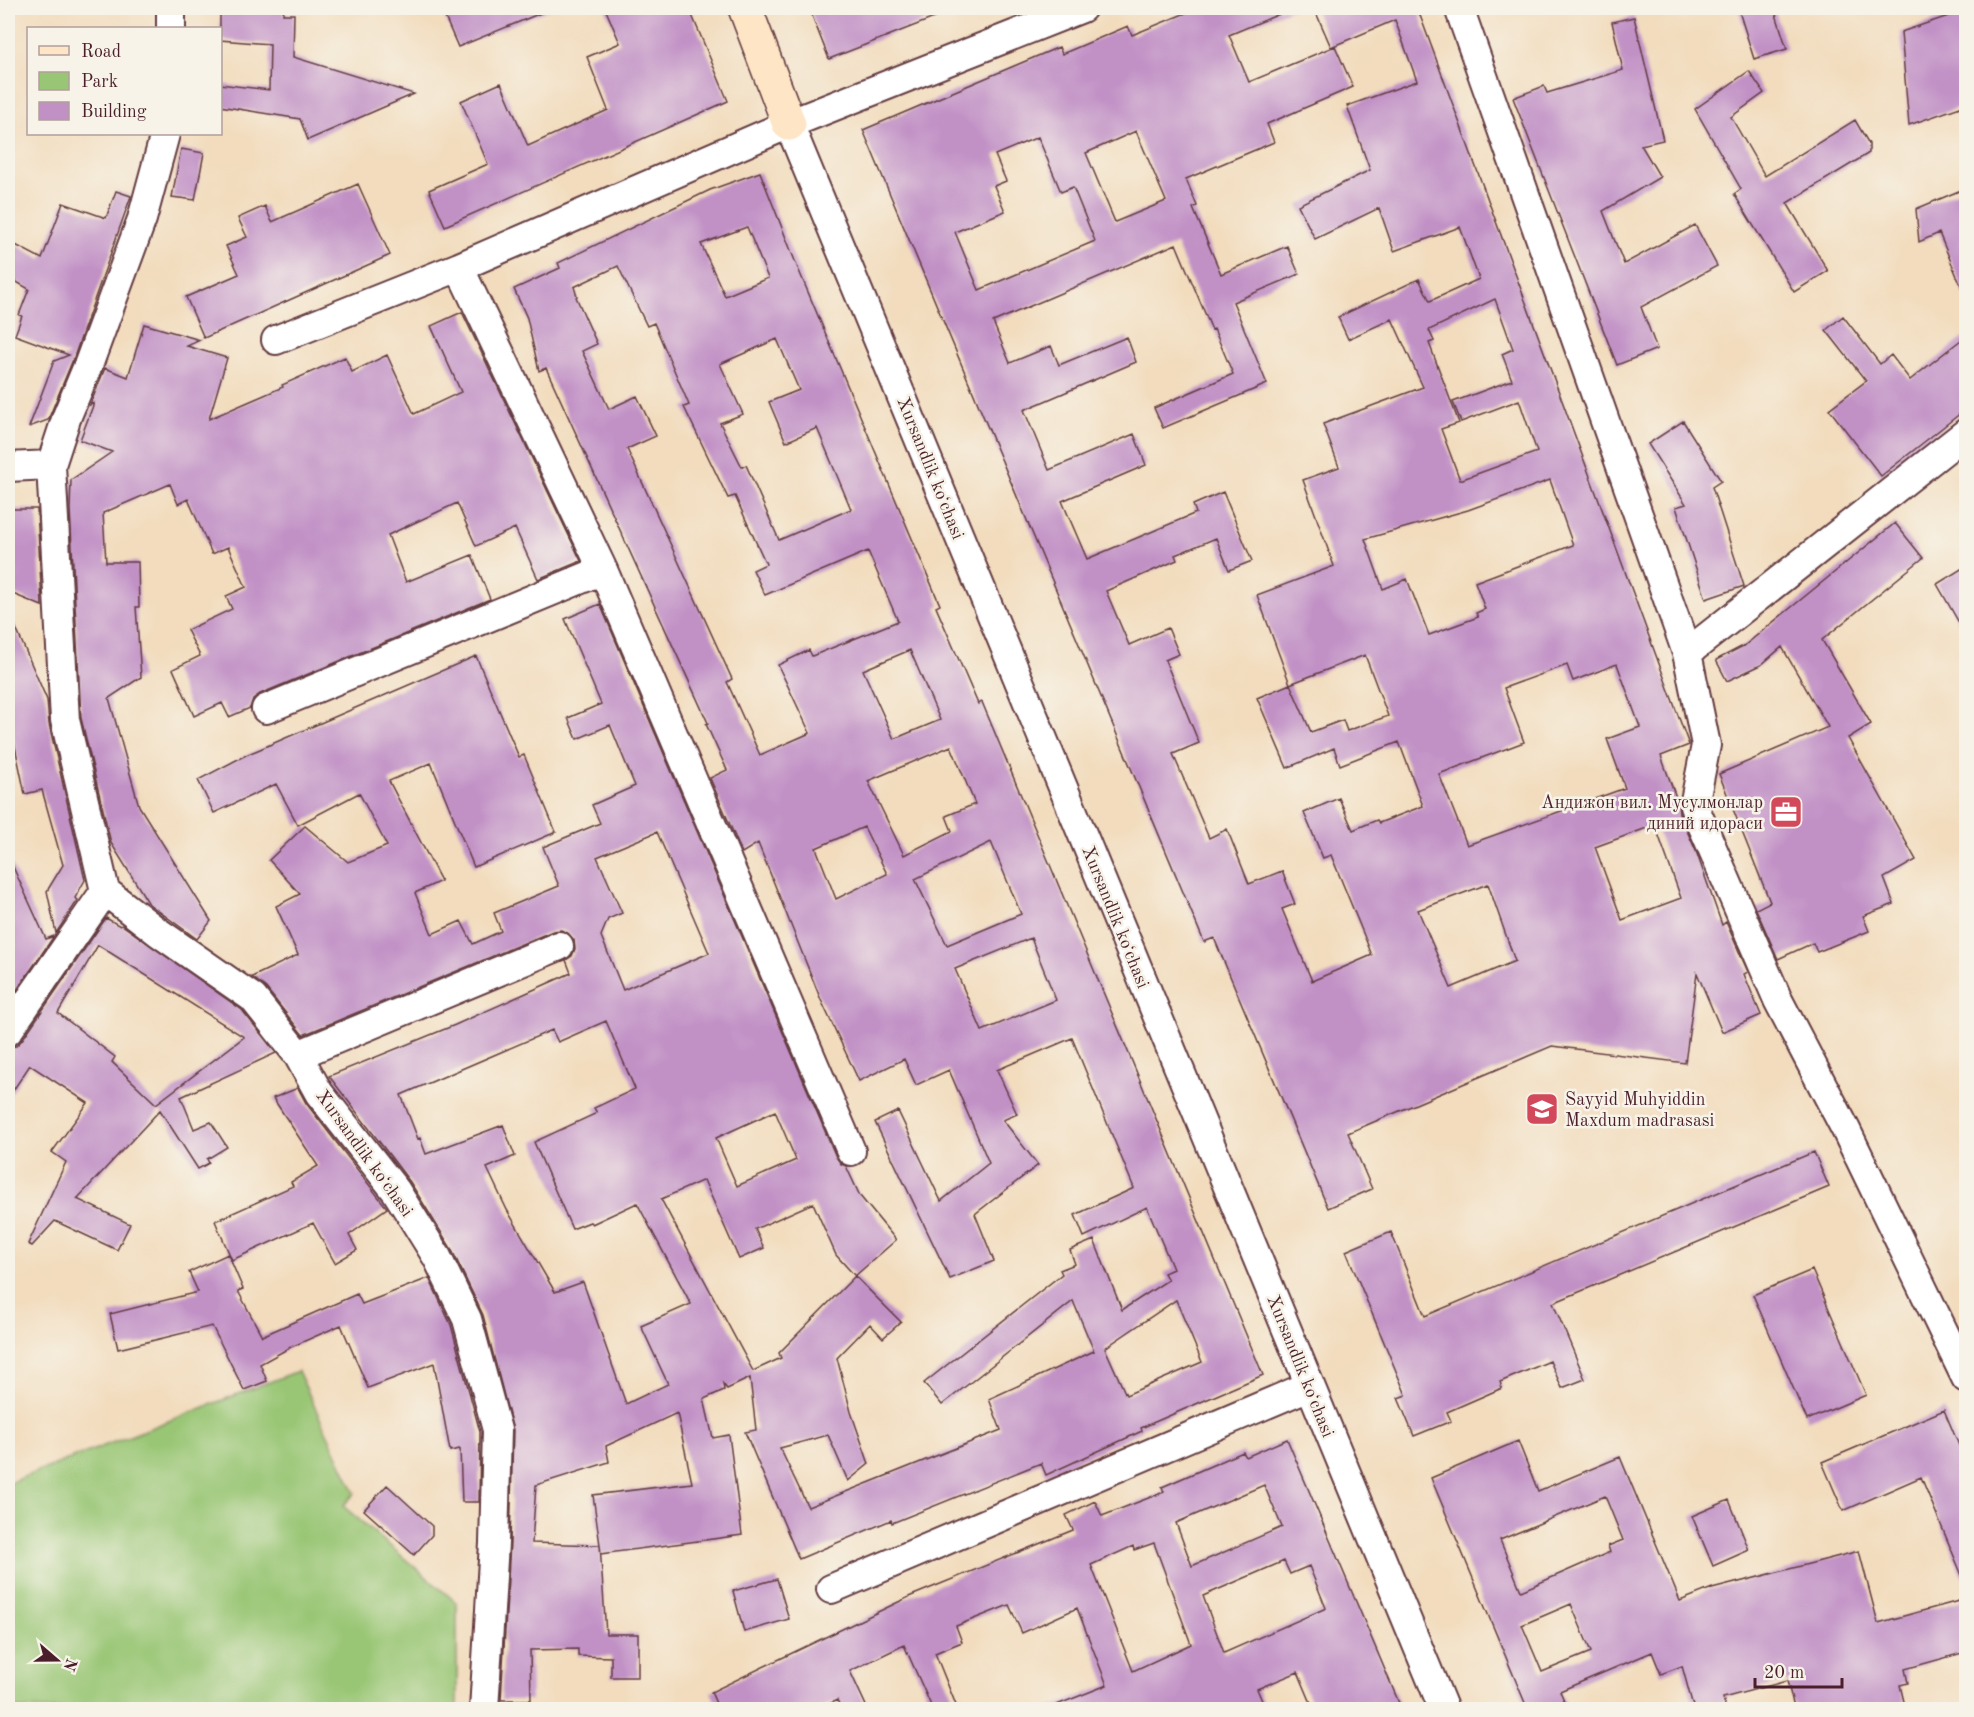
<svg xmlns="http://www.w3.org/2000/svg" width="1974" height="1717" viewBox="0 0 1974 1717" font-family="'Old Standard TT',serif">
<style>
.green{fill:#99c674;stroke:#727250;stroke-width:1.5}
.building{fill:#c191c6;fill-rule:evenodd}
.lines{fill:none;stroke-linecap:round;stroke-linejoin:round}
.street-casing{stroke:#633b41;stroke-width:32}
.secondary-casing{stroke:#633b41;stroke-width:36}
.street{stroke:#fff;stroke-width:28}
.secondary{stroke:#fde5c5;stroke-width:33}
.labels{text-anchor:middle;stroke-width:5;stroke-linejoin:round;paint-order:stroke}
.street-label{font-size:18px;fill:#4a1f2b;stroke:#f7f3e8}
.poi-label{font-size:18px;fill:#4a1f2b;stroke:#f7f3e8;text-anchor:end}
</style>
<rect width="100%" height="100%" fill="#f7f3e8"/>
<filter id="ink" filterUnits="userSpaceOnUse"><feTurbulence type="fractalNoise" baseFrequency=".0167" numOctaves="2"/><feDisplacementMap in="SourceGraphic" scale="12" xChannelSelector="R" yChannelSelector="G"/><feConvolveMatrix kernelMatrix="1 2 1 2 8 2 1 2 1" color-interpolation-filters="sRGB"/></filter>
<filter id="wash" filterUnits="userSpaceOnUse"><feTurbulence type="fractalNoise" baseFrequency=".008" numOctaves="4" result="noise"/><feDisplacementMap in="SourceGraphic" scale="24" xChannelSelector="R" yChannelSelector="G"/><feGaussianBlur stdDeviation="1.35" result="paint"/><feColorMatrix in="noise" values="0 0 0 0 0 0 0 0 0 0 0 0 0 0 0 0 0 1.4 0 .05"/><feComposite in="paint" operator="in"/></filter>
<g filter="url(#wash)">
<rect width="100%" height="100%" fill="#f2dcbd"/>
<path class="green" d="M298 1371 355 1493 343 1506 457 1603V1709H8V1483Z"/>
<g id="blocks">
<path class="building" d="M220 8H284L283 14H294L293 57 414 94 308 140 300 119 220 106V84L269 90 270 44 220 40Z
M441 8H553L458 47Z
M605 8H689L728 101 445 226 429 190 488 164 461 101 501 83 528 146 608 110 587 57 620 43Z
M809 8H957V9L829 59Z
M1198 8H1294L1229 35 1249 82 1335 46 1353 87 1267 124 1274 142 1186 179 1197 206 1193 208 1221 274 1287 246 1299 274 1233 302 1267 384 1163 428 1154 408 1233 374 1214 329 1212 330 1176 244 993 322 1010 363 1051 346 1059 365 1127 337 1136 362 1024 410 1049 470 1134 434 1146 465 1062 501 1087 559 1196 513 1193 505 1223 492 1252 561 1229 570 1216 538 1175 555 1177 560 1106 591 1129 645 1168 628 1179 654 1165 660 1199 743 1173 754 1209 838 1227 829 1249 884 1282 871 1295 904 1282 909 1312 981 1372 955 1331 855 1323 858 1304 813 1339 798 1353 830 1377 820 1379 823 1423 806 1399 742 1340 765 1334 748 1287 768 1257 698 1290 684 1257 595 1334 566 1303 480 1339 467 1323 424 1423 387 1392 319 1348 339 1338 317 1419 279 1430 301 1479 279 1460 227 1394 251 1379 208 1315 239 1298 205 1370 170 1347 106 1417 81 1395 20 1331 47 1314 8H1423L1418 10 1689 745 1661 756 1678 803 1679 813 1696 851 1722 925 1726 922 1748 972 1744 974 1761 1015 1722 1032 1697 973 1685 1063 1552 1046 1348 1133 1372 1189 1328 1208 1214 938 1204 942 863 130 1059 47 1062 54 1128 26 1132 35ZM1136 131 1166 201 1115 222 1086 153ZM1038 137 1061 192 1073 187 1095 241 979 290 955 232 1005 211 994 186 1006 181 995 155ZM1495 299 1513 349 1502 354 1512 380 1453 402 1461 422 1519 400 1537 452 1460 480 1441 429 1459 423 1429 343 1434 341 1429 330ZM1550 480 1573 545 1475 582 1485 609 1476 613 1478 617 1429 635 1407 579 1383 589 1365 539 1468 510ZM1365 655 1388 716 1347 731 1343 720 1311 732 1290 684ZM1617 664 1640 727 1607 739 1625 788 1467 845 1439 774 1524 742 1504 688 1567 665 1573 681ZM1655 825 1681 898 1622 920 1595 847ZM1488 884 1515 961 1451 988 1418 910Z
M1738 8H1774L1787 49 1754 59Z
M1966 10V105L1909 125 1901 32Z
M1634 17 1663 140 1641 145 1660 177 1603 211 1624 264 1695 225 1717 266 1641 307 1657 349 1617 365 1513 98 1544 86 1547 93 1623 70 1612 22Z
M1749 71 1764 93 1731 117 1765 176 1855 120 1869 144V153L1787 203 1828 271 1794 292 1734 194 1741 189 1695 109Z
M181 149 204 153 195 200 172 197Z
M760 172 797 266 940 605 936 607 978 704 982 702 1263 1375 1141 1428 1142 1431 1046 1475 1041 1463 892 1523 891 1520 799 1559 745 1432 756 1430 750 1378 727 1389 723 1384 724 1390 704 1399 713 1438 729 1435 742 1535 601 1554 600 1545 606 1634H638V1677H611V1657L578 1656V1649L530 1650 531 1700H501L510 1543 513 1430 483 1315 451 1248 410 1182 329 1076 455 1025 571 973 566 960 572 956 575 949 574 940 568 933 561 930 553 931 303 1035 266 988 252 977 298 955 276 906 300 894 269 860 305 826 348 862 387 846 359 793 298 825 276 784 214 813 198 780 246 755 476 656 519 757 524 755 556 832 474 867 431 763 389 781 441 881 415 893 432 934 461 921 473 944 501 931 494 913 559 886 543 847 600 823 592 805 635 786 610 725 577 739 568 718 601 704 565 619 600 604 836 1157 841 1164 846 1166 860 1196 896 1240 855 1276 901 1322 883 1338 870 1324 837 1358 851 1412 869 1464 848 1481 828 1435 780 1448 808 1507 1001 1430 989 1399 1094 1351 1073 1301 942 1405 924 1383 1062 1274 1060 1270 1075 1264 1070 1250 1094 1240 1122 1310 1168 1280 1164 1273 1173 1269 1147 1207 1084 1237 1075 1215 1134 1188 1072 1038 997 1070 1017 1114 1003 1120 1038 1165 975 1214 994 1261 950 1279 875 1122 898 1111 941 1201 989 1163 949 1070 916 1085 904 1059 859 1081 821 1000 758 843 742 853 710 778 727 770 706 724 708 723 546 368 539 371 527 318 514 289 560 268 558 263 710 190ZM747 227 768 278 725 296 701 244ZM618 266 647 326 654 323 689 405 684 407 728 498 735 496 766 564 753 570 765 595 868 551 898 621 812 656 809 650 778 665 810 733 760 755 727 682 732 679 627 449 656 436 637 396 609 409 582 351 597 344 576 297 577 296 574 287ZM777 339 799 390 769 402 786 442 817 428 851 509 779 540 746 465 742 467 720 423 743 414 720 364ZM910 650 940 720 894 739 863 670ZM951 746 975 804 946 816 952 831 904 855 868 781ZM864 827 887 874 836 899 816 848ZM657 832 709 953 623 990 601 936 608 919 622 913 597 857ZM991 842 1021 914 947 945 915 879ZM1031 938 1056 1000 982 1031 955 969ZM606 1021 635 1089 594 1108 597 1113 534 1142 572 1229 590 1222 592 1224 637 1203 691 1304 641 1326 668 1384 626 1404 583 1282 555 1292 507 1210 487 1168 515 1156 503 1125 426 1154 420 1138 418 1139 401 1095 552 1030 558 1042ZM775 1111 796 1160 737 1186 716 1138ZM704 1180 739 1259 764 1248 755 1229 813 1203 836 1255 855 1276 779 1353 781 1358 753 1371 661 1199ZM1176 1300 1202 1362 1126 1395 1105 1348ZM677 1413 692 1483 593 1495 600 1545 532 1543 536 1485 609 1462 606 1446Z
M358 184 390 255 204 338 186 297 239 274 226 246 247 237 238 218 265 206 272 222Z
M1966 188V298L1939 233 1919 242 1916 209Z
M116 191 131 196 74 357 48 420 29 427 54 361 69 355 15 335 22 316 19 315 29 289 8 277V241L42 259 63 203 106 218Z
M462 312 581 561 538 579 515 528 476 546 457 503 388 535 406 582 472 555 490 599 260 694 253 699 250 708 229 717 222 703 194 716 173 669 200 656 187 630 232 609 226 596 246 587 228 547 212 554 188 499 178 504 170 484 103 513 106 562H138L139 607H136L141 677 109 698 139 806 211 921 197 939 149 904 111 843 81 718 70 509 71 480 112 452 80 440 94 403 90 405 105 368 128 377 144 324 200 340 187 346 227 358 209 419 283 387 282 385 345 357 352 372 387 355 414 414 461 392 431 326Z
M1843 316 1880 364 1891 355 1910 380 1966 336V409L1881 476 1829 409 1866 381 1826 330Z
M1683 421 1721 481 1712 487 1744 586 1706 599 1676 507 1686 504 1648 444Z
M8 509H37L42 606 8 592Z
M1895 523 1923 558 1822 640 1871 724 1848 738 1916 860 1884 878 1894 904 1863 916 1869 931 1817 952 1813 943 1778 959 1756 909 1770 902 1719 774 1828 727 1782 647 1761 665 1727 681 1716 660 1745 645Z
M1966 566V635L1937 584Z
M8 610 47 700 49 724 85 880 75 898 78 900 56 933 47 891 63 865 42 790 25 794 12 732 8 722Z
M8 856 46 939 54 936 8 1003Z
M106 918 120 926 122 925 242 1010 276 1053 181 1097 194 1129 211 1122 227 1147 207 1159 209 1163 198 1169 160 1110 77 1199 130 1224 117 1250 55 1221 32 1246 28 1244 66 1162 52 1152 88 1103 30 1065 8 1098V1047L16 1046 22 1040ZM98 945 244 1037 156 1104 112 1062 115 1057 58 1013Z
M298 1088 306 1103 387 1208 349 1235 357 1250 335 1263 313 1223 232 1260 215 1221 293 1186 291 1182 318 1166 273 1098Z
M1814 1152 1829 1187 1553 1303 1585 1379 1562 1388 1550 1361 1500 1382 1502 1388 1447 1412 1451 1421 1414 1436 1398 1398 1406 1395 1346 1251 1391 1232 1425 1316Z
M228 1254 243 1289 238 1291 262 1336 357 1294 362 1304 429 1278 451 1325 480 1432 479 1502H462L460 1449 450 1451 434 1363 368 1388 341 1325 291 1347 260 1364 267 1381 244 1390 212 1326 118 1349 110 1314 198 1292 189 1272Z
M1812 1270 1866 1395 1807 1420 1753 1295Z
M1944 1410 1966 1462V1585L1921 1477 1843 1511 1822 1462Z
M1287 1439 1402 1710H1314L1298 1672 1257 1689 1266 1710H1049V1708L1107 1685 1077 1608 1022 1633 1009 1605 956 1626 962 1642 935 1653 958 1710H933L904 1645 850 1671 868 1710H842L837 1700 817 1710H719L711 1692 911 1596 1073 1530 1066 1515 1095 1501 1102 1516 1164 1492 1162 1487 1243 1452 1246 1457ZM1264 1485 1282 1527 1192 1566 1176 1523ZM1154 1543 1191 1644 1133 1671 1091 1565 1133 1546 1134 1550ZM1284 1561 1290 1574 1309 1566 1326 1608 1224 1653 1203 1596Z
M1518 1441 1538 1491 1620 1457 1680 1601 1712 1588V1589L1859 1551 1878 1623 1966 1599V1652L1905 1669 1908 1683 1900 1685 1906 1710H1795L1787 1681 1723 1698 1726 1710H1694L1682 1666 1661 1674 1652 1652 1560 1691 1568 1710H1528L1431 1478ZM1605 1496 1623 1540 1608 1546 1610 1552 1521 1591 1500 1540ZM1571 1604 1591 1652 1542 1672 1522 1625Z
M387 1485 432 1526V1535L414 1555 364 1510Z
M1729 1500 1749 1550 1713 1566 1692 1516Z
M777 1579 789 1619 744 1632 733 1591Z"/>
</g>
</g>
<g filter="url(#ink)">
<use href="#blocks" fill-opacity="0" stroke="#633b41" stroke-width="1.5"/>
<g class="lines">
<defs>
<path id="street" d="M171 8V28
M1459 8 1687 653 1706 745 1694 806 1778 1000 1846 1130 1966 1378
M789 124 1444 1710
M459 267 603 570 851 1151
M276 340 459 267 789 124 1082 8
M8 467 51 465
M1687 653 1966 433
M266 709 603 570
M105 891 158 932 253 998 298 1055 319 1093 396 1191 437 1257 467 1319 497 1430 494 1543 484 1710
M8 1031 105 891 65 720 51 465 67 416 89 363 142 219 165 134
M298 1055 559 946
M831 1589 1309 1386"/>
<path id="secondary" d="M745 8 789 124"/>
</defs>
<use href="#street" class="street-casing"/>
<use href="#secondary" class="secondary-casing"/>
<use href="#street" class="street"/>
<use href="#secondary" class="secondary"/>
</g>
</g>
<defs>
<symbol id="office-square" viewBox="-11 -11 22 22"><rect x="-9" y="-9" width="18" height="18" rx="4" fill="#d1495b" stroke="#f7f3e8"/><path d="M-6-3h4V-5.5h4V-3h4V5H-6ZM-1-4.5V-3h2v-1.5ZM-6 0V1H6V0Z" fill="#fff"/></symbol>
<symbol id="school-square" viewBox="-11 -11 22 22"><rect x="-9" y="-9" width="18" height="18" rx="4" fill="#d1495b" stroke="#f7f3e8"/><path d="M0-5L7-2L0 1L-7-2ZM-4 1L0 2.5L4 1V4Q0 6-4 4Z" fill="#fff"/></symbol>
</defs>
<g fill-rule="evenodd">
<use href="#office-square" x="1767" y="793" width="38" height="38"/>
<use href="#school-square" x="1523" y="1090" width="38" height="38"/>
</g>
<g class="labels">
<g class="street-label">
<text transform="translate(931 468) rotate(68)" y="6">Xursandlik koʻchasi</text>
<text transform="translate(1116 917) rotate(68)" y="6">Xursandlik koʻchasi</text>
<text transform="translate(365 1153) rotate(54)" y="6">Xursandlik koʻchasi</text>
<text transform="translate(1301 1366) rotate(68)" y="6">Xursandlik koʻchasi</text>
</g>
<g class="poi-label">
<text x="1763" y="808">Андижон вил. Мусулмонлар<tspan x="1763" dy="21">диний идораси</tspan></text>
<text x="1565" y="1105" text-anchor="start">Sayyid Muhyiddin<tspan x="1565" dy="21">Maxdum madrasasi</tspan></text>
</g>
</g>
<rect width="1974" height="1717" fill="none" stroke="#f7f3e8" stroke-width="30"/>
<rect x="27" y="27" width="195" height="108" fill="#f7f3e8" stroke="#b29e9c" stroke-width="1.5"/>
<rect x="39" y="46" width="30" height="9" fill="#fde5c5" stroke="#b29e9c" stroke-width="1.5"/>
<text x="81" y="57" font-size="18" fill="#4a1f2b">Road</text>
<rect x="39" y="72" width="30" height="18" fill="#99c674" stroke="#b29e9c" stroke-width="1.5"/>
<text x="81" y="87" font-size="18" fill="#4a1f2b">Park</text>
<rect x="39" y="102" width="30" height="18" fill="#c191c6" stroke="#b29e9c" stroke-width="1.5"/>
<text x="81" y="117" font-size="18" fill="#4a1f2b">Building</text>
<g transform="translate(57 1660) rotate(110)" stroke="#f7f3e8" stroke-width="4.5" paint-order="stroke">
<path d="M0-4.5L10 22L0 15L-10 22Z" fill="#4a1f2b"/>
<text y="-9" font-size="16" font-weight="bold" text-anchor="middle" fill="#4a1f2b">N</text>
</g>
<path d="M1755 1678v9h87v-9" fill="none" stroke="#4a1f2b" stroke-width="3"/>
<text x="1764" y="1678" font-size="18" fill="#4a1f2b" stroke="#f7f3e8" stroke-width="4.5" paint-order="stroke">20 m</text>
</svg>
